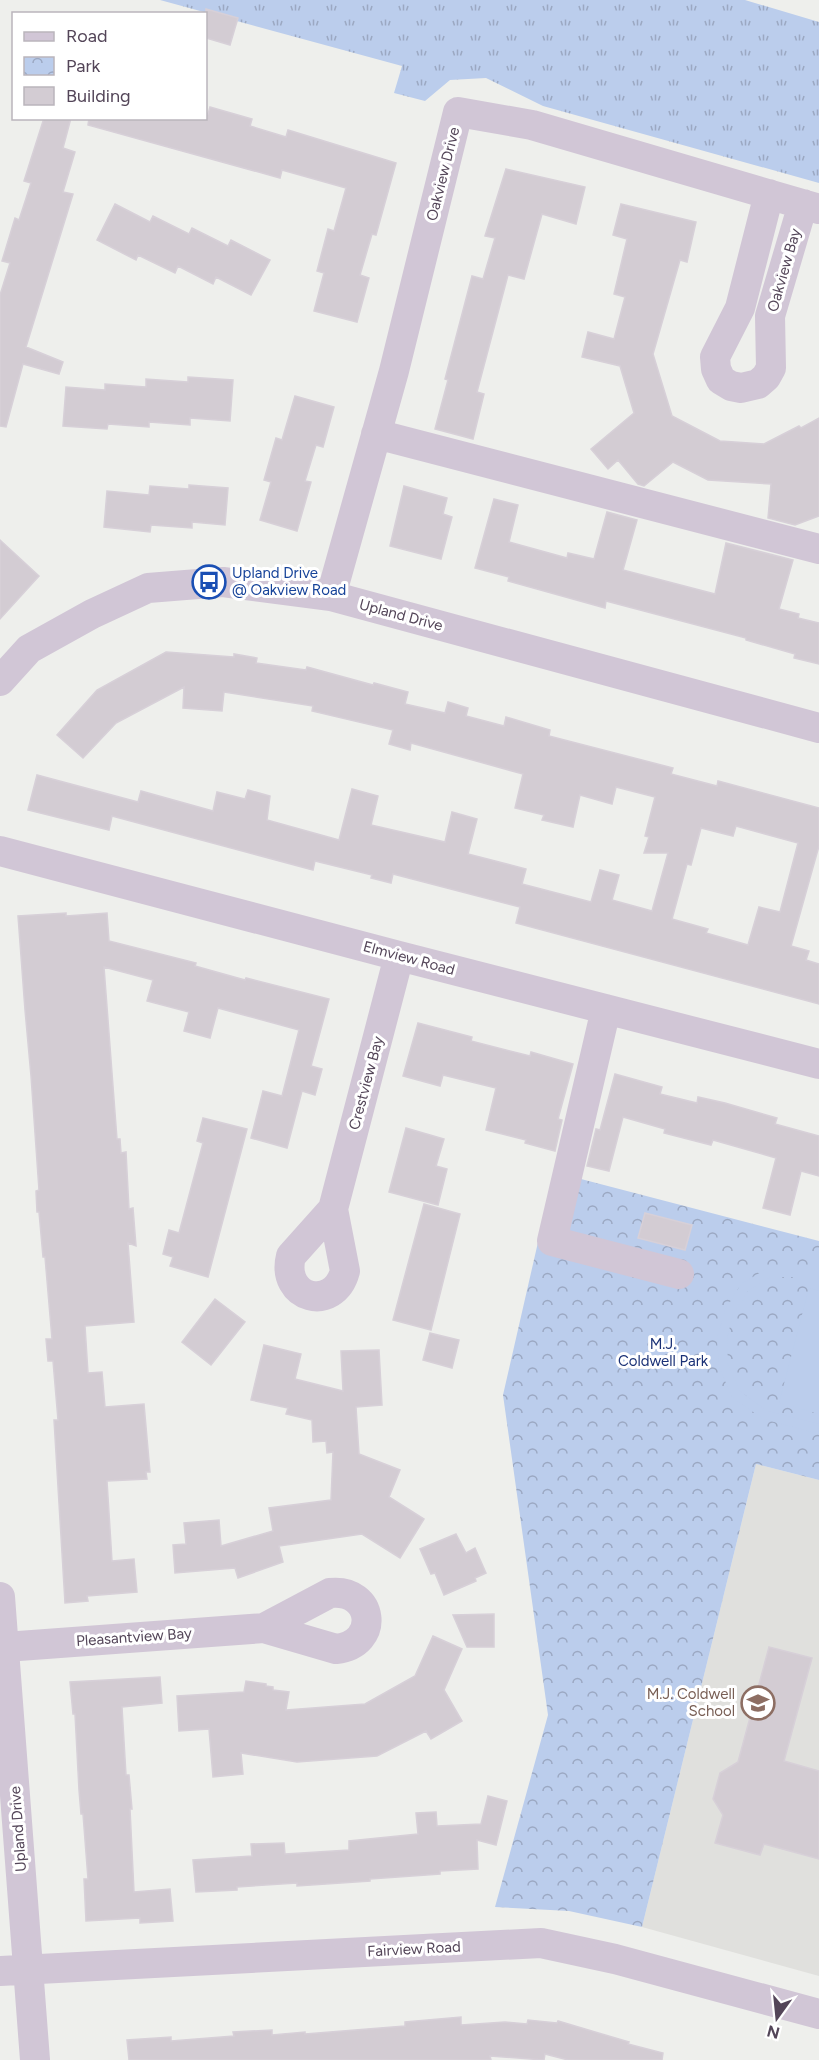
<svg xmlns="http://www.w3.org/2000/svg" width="819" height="2060" viewBox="0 0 819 2060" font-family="Figtree,sans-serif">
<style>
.education{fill:#e0e0dd}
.grass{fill:url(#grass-tufts)}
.park{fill:url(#park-crowns)}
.pitch{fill:#bbcdec}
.building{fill:#d3ccd3;stroke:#d7d0d8;stroke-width:1.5;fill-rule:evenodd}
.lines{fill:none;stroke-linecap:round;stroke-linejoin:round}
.minor{stroke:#d1c6d6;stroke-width:30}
.labels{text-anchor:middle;stroke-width:6;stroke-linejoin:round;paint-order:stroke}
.street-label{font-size:15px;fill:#534558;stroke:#fff}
.transit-label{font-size:15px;fill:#164399;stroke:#fff;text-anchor:start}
.park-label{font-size:15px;fill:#1a3176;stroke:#fff}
.education-label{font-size:15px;fill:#785e54;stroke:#fff;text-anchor:end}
</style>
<defs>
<pattern id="grass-tufts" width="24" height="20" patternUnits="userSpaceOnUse" patternTransform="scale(1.5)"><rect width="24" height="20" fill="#bbcdec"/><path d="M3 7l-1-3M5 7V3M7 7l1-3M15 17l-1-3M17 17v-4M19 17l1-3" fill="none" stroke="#9ba8c2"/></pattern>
<pattern id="park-crowns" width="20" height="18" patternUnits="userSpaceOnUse" patternTransform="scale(1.5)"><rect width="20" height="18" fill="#bbcdec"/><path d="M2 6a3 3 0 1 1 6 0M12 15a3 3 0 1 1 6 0" fill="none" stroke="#9ba8c2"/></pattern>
</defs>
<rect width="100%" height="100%" fill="#eeefec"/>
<path class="education" d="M756 1464 819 1480V1976L642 1927Z"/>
<path class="grass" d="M160 0H745L819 22V183L543 106 486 78 450 80 425 101 394 93 402 66Z"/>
<path class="park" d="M555 1168 581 1179 819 1241V1480L756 1464 642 1927 569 1911 495 1907 548 1715 503 1395Z"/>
<path class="pitch" d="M768 1268H806L819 1271V1281L805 1277H771L748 1291 733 1314 727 1339 728 1365 740 1391 767 1411 819 1424V1434L763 1419 732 1397 719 1367 717 1339 725 1310 741 1284Z
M809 1288 819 1291V1414L779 1403Z"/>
<path class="building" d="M206 9 238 18 230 45 206 38Z
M210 107 252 119 250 126 286 137 288 130 396 163 376 235 372 234 360 275 369 278 357 322 314 311 324 273 317 271 328 229 334 231 346 188 282 170 280 178 88 125 89 118H206V113L208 114Z
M44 118H71L63 148 75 152 63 192 73 194 26 347 63 362 59 374 23 364 6 427 0 426V295L10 263 2 261 15 218 19 220 31 183 24 181Z
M506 169 585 187 576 224 542 214 524 279 508 275 477 392 484 394 473 439 435 429 448 380 445 379 472 276 483 279 495 238 485 236Z
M115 204 150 222 153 216 189 234 192 228 228 246 231 240 270 260 251 295 216 277 213 284 178 266 175 273 138 255 136 260 97 240Z
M621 204 696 222 687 262 680 260 653 354 672 416 720 441 764 444 799 426 801 428 819 418V516L795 525 768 518 771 484 708 480 673 462 644 486 638 484 618 460 608 469 591 449 634 413 620 366 582 357 588 332 614 339 625 297 614 294 627 239 613 235Z
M188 377 233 380 230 421 190 418V425L149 422V427L108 424 107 429 63 426 66 387 105 390V384L146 387V379L188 382Z
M295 396 334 407 323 447 316 445 305 481 311 482 297 531 260 520 271 482 264 480 276 438 282 440Z
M189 485 228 488 225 525 192 522V528L151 525 150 532 104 527 107 491 149 495 150 486 189 489Z
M404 486 447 498 443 514 452 517 441 559 390 546Z
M494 499 518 505 509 542 567 558 568 553 594 559 607 512 637 520 623 570 715 594 726 543 793 560 779 609 799 614 798 618 819 623V664L794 658 795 654 746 640V638L606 601 605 608 508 581 509 577 475 568Z
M0 540 39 576 0 619Z
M166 652 234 657V654L257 658 256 663 306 670 307 667 373 685 374 683 408 692 405 704 445 713 448 702 468 708 466 716 504 726 506 717 550 730 549 736 673 768 671 774 717 786 718 781 819 808V846L791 946 809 951 806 960 819 964V1004L516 923 520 907 393 874 391 883 371 878 372 875 315 861 313 870 112 816 109 830 28 810 37 775 138 802 141 791 213 811 217 792 245 799 248 790 270 796 267 820 339 840 352 789 378 796 371 825 445 842 452 812 477 819 468 854 526 869 522 884 591 902 600 870 619 875 612 900 652 911 668 853H644L649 837 645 836 655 797 616 787 612 804 580 795 573 827 542 820 544 815 515 808 523 774 411 743 410 750 389 744 393 730 312 711 313 706 224 692 222 711 183 708 184 687 116 723 83 758 57 735 97 690ZM736 826 798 843 780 912 759 907 748 945 706 933 708 929 672 919 687 864 691 865 701 828 733 836Z
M66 913V916L107 913 109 941 196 963 195 966 245 980 246 978 329 999 311 1066 322 1069 315 1095 302 1091 287 1148 251 1138 263 1091 282 1096 299 1030 218 1008 210 1038 184 1031 189 1012 147 1001 153 980 104 967 117 1139H120L121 1153 126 1152 129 1209 133 1208 136 1246 128 1243 134 1322 85 1326 88 1373 102 1372 105 1407 144 1404 150 1472H146L147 1479 107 1481 112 1561 134 1559 137 1592 87 1596 88 1601 65 1603 54 1420H58L53 1361H48L46 1339H52L45 1257H43L39 1212H37L36 1191 39 1190 31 1076 25 1010 18 916Z
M418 1023 472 1037 471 1041 530 1056 531 1052 573 1064 558 1119 562 1120 555 1151 525 1143 526 1140 486 1130 496 1088 443 1075 440 1086 403 1076Z
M615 1074 662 1087 660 1094 697 1103 698 1097 725 1103 777 1118 775 1124 819 1136V1176L801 1171 790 1215 763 1208 776 1158 713 1140 711 1145 664 1133 665 1129 623 1117 609 1171 587 1166 596 1129 600 1130Z
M203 1118 247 1129 208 1277 170 1266 173 1257 163 1254 169 1230 179 1233 203 1143 197 1141Z
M406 1128 444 1139 436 1166 447 1169 438 1205 389 1192Z
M424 1204 460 1214 431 1330 393 1320Z
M645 1213 692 1225 685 1250 638 1238Z
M215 1299 245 1322 211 1365 182 1342Z
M430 1333 459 1340 452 1368 423 1360Z
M264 1345 301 1354 295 1379 343 1391 341 1351 379 1350 382 1405 356 1407 359 1454 400 1470 389 1497 424 1519 400 1558 362 1534 279 1546 283 1562 238 1578 235 1568 175 1573 173 1545 186 1544 184 1523 219 1520 221 1546 273 1531 269 1508 331 1500 333 1452 327 1453 326 1441 313 1442 312 1420 286 1414 288 1408 251 1400Z
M456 1534 466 1553 475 1548 486 1573 475 1578 476 1581 444 1595 435 1573 431 1574 420 1549Z
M494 1614V1647H467L453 1615Z
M433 1636 462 1649 444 1690 462 1721 431 1739 426 1731 377 1756 297 1762 241 1753 243 1774 213 1777 209 1729 179 1731 177 1696 244 1692 246 1681 266 1684V1686L273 1687V1690L289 1692 286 1710 365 1704 415 1676Z
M769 1647 812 1658 784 1761 819 1771V1859L764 1844 760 1855 715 1843 723 1815 713 1799 720 1773 738 1762Z
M160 1677 162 1703 122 1707 126 1775H129L132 1809H130L134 1892 170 1889 173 1921 140 1923V1918L86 1921 84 1879H88L83 1814H81L79 1790 75 1714H73L70 1682Z
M488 1796 507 1801 496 1845 477 1840 478 1869 440 1871V1874L370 1879V1881L297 1886V1883L237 1887V1890L196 1892 193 1860 252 1856 251 1844 284 1843 285 1854 349 1850V1841L418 1834 416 1813 436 1812 437 1826 481 1824Z
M461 2017V2025L505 2022 527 2024 528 2020 557 2023 558 2021 629 2042 628 2044 663 2053 662 2060H568L545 2054 544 2060 490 2056 491 2060H129L127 2040 171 2037V2041L234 2036 233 2032 272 2030V2035L305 2032V2034L405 2026V2022Z"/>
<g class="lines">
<path class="minor" d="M769 194 740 308 715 357 716 369 721 380 731 386 741 388 758 384 766 377 771 368 770 316 803 204
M376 434 819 549
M331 596 394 371 458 112 532 125 819 209
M0 681 29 649 92 614 148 588 223 582 331 596 819 728
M0 851 399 956 819 1064
M606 1009 552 1241 679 1274
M333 1209 291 1256C280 1299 334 1313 345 1271L333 1209 399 956
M0 1597 35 2060
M5 1647 264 1628 336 1649C381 1644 374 1588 330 1593L264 1628
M0 1971 541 1943 615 1959 819 2014"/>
</g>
<defs>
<symbol id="bus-ring" viewBox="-11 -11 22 22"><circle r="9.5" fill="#fff" stroke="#1a4fb4" stroke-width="1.5"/><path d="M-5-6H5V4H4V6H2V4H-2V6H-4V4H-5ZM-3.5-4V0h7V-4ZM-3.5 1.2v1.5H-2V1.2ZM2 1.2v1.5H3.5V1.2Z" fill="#1a4fb4"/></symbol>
<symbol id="school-ring" viewBox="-11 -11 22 22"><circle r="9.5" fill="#fff" stroke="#8d6e63" stroke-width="1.5"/><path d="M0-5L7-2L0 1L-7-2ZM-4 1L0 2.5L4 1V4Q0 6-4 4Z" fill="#8d6e63"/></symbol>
</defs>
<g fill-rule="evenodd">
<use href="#bus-ring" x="190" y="563" width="38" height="38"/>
<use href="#school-ring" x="739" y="1684" width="38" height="38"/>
</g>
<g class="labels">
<g class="street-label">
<text transform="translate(443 174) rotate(-76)" y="5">Oakview Drive</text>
<text transform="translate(784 270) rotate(-74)" y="5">Oakview Bay</text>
<text transform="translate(401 615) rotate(15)" y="5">Upland Drive</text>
<text transform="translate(409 958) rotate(15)" y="5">Elmview Road</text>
<text transform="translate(366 1083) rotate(-75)" y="5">Crestview Bay</text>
<text transform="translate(134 1637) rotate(-4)" y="5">Pleasantview Bay</text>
<text transform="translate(18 1829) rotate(-94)" y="5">Upland Drive</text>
<text transform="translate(414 1949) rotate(-3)" y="5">Fairview Road</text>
</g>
<g class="transit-label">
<text x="232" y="578">Upland Drive<tspan x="232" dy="17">@ Oakview Road</tspan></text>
</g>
<g class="park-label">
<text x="663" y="1349">M.J.<tspan x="663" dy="17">Coldwell Park</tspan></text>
</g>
<g class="education-label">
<text x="735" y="1699">M.J. Coldwell<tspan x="735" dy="17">School</tspan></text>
</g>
</g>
<rect x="12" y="12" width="195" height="108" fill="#ffffff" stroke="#bab5bc" stroke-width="1.5"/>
<rect x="24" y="32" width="30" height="9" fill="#d1c6d6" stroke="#bab5bc" stroke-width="1.5"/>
<text x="66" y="42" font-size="18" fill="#534558">Road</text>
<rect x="24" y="57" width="30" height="18" fill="url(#park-crowns)" stroke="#bab5bc" stroke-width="1.5"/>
<text x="66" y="72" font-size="18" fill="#534558">Park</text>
<rect x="24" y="87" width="30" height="18" fill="#d3ccd3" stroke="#bab5bc" stroke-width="1.5"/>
<text x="66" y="102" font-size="18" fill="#534558">Building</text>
<g transform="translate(777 2018) rotate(195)" stroke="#ffffff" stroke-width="4.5" paint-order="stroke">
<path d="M0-4.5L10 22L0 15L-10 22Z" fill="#534558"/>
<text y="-9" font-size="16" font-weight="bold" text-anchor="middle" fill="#534558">N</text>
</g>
</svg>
